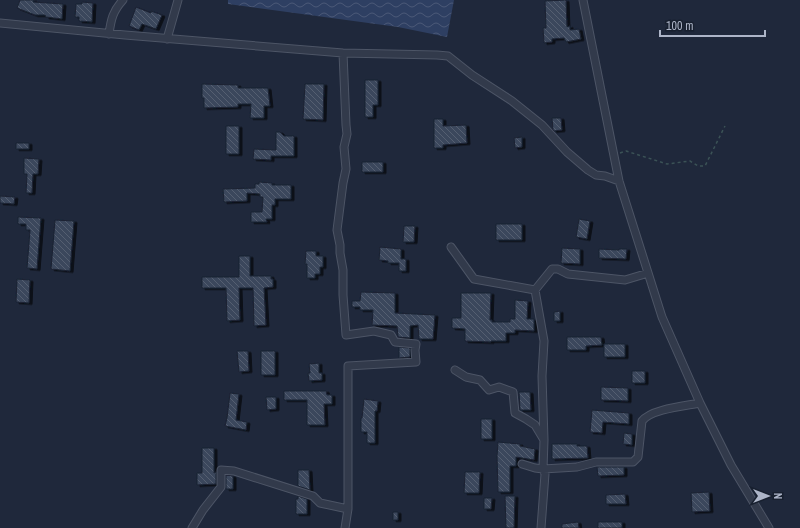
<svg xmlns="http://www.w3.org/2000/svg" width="800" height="528" viewBox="0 0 800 528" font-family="'Archivo Narrow',sans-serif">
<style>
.water{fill:url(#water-waves)}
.building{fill:url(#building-back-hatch);stroke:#1a2232;filter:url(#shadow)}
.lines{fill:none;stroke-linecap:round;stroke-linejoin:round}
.minor-casing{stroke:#4d5566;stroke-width:9}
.path{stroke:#3b5256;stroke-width:1.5;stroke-dasharray:3 3;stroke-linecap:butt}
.minor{stroke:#323a4b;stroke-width:7}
</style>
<defs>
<pattern id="water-waves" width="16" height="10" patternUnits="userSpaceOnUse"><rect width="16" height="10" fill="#2e3f62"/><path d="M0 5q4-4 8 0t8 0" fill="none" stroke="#4a5877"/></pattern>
<pattern id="building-back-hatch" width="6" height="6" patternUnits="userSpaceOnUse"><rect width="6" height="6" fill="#3a465b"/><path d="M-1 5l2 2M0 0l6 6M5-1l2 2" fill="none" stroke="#545e71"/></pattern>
<filter id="shadow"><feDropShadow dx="3" dy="1.5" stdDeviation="0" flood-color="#0009"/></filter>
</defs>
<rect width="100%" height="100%" fill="#1f283b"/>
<path class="water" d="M228 0H454L447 37 398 27 228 4Z"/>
<path class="building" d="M20 0H34L33 2 63 4 62 19 46 17 45 15H35L17 8Z
M566 0 567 27 570 26V30L579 29 581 39 566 42 564 38 552 39V42L544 43 543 28H546L545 1Z
M82 2 93 3 92 22 79 21V17H75L76 4H82Z
M136 7 151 13V11L162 15 156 29 142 24 139 30 129 26Z
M365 80H378V105H373V117H365Z
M202 84 238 85V88H268L270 106H264V118H250L251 104H238V107L204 108V98H202Z
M305 84H324L323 120 303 119Z
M552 118H561L562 130 554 131 553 130Z
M434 119H443V126L466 125 467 143 443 145V148H434Z
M226 126H239V154H226Z
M276 132H280L284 136H294V156H271V160L253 159 254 149 276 150Z
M522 137V147L515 148 514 138Z
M16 143H29V149H16Z
M24 158 39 159 38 174H33L32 193H26L27 174H24Z
M362 162H383V172H362Z
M259 182 272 183V185H291V199H275V205H272V219H266L267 222H251V212H262L263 197H260V194L247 193V201L224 202 223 189 255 188V184H259Z
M0 196 15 197 14 204 0 203Z
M18 217 41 218 37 269 27 268 30 230H26V224H18Z
M579 219 590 221 587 239 576 237Z
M55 220 74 221 70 271 51 269Z
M496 224H522V240H496Z
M404 226H415L414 242H403Z
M380 247 401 249V259H406V271H399V263H388V261L379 260Z
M562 248 580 249V264L561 263Z
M599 249 619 250V249H627L626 259 599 258Z
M306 251H316V256H323V267H320V274H315V278H307V264H305Z
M239 256H250V276H271V279H273V287L264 288 266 325 254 326 253 288H239L240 320 227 321 226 288H202V277H239Z
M17 279 30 280 29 303 16 302Z
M361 292 395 293V313L435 315 433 339H419L418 325 410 326V338L398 337 397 326 372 325 373 310H360V307H352V301H360Z
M461 293H491L490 320H492V322H510V319H515V300L528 301 527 319H534V331L515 330V333H506V341H491V342L465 341V329L452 328V318H461Z
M560 311V321H554V312Z
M567 337H601L602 345 586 346V350H567Z
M604 344H625V357H604Z
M399 347 410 348V357L399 358Z
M237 351H248L249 371 239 372Z
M261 351H275V375H261Z
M319 363V373H322V380L309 381 308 373H310L309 364Z
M632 371H645V383H632Z
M601 387 628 388V401L601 400Z
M284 391H326L327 395H332V404H324L325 425H307V400H284Z
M519 392H530L531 410H520Z
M230 393 239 394 236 420 247 422 246 430 225 426 227 418Z
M266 397H276V409L267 410Z
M364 399 378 401 377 411H375V443H367V432H361V418H362Z
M592 410 629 413V424L603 422 602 433 590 432Z
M481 419H492V439H481Z
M624 433 632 434V445L623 444Z
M498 442 520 444V446L535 449 534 460 516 457V466H510V492H498L497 456Z
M552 444H577V446H587L588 458 552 459Z
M202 448H214V473L216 472V484L197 485V473H202Z
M597 467H624V475L598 476Z
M298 470H309L310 490 298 486Z
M465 472H480L479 493H464Z
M226 475 233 476V489H226Z
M709 492 710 511 692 512 691 493Z
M625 494 626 504H606V495Z
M298 496 307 499V514H296V499H298Z
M505 496H515L514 528H506Z
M484 498H492L491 509H484Z
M393 512H398V520H393Z
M578 522 579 528H562V524Z
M598 522H622V528H598Z"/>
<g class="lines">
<defs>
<path id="minor" d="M583 0 619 181 662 317 700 403 731 465 769 528
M0 23 125 35 343 53 437 55 448 56 472 75 512 101 542 125 567 152 588 170 596 175 605 176 619 181
M109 34C111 19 113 11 123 0
M167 39 178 0
M343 53 346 125 347 134 344 147 346 169 343 183 337 230 340 245V253L343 270V295L346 335 374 331 391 335 395 342 416 344 415 350 416 362 348 366V509L345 528
M451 247 474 279 535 290
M455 370 466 377 480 380 489 390 499 387 513 392 515 413 526 419 535 425 544 440 543 469 545 474 541 528
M544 440 542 376 544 341 535 290 552 269H558L568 274 625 280 645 274
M522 464 535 468 543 469 577 467 596 462H633L638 457 642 421C651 409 685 406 700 403
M192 528 203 510 221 487V470L234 471 313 496 320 503 348 509"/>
</defs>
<use href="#minor" class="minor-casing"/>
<path class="path" d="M620 153 626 151 667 164 690 161 698 166H705L725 126"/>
<use href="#minor" class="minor"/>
</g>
<g transform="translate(768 496) rotate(90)" stroke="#18202f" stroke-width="3" paint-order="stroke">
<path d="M0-3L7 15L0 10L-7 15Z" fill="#adb5c8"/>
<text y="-6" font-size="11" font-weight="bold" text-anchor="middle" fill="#adb5c8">N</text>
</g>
<path d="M660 30v6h105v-6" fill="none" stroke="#adb5c8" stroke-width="2"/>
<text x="666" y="30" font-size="12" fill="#adb5c8" stroke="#18202f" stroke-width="3" paint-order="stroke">100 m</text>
</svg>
